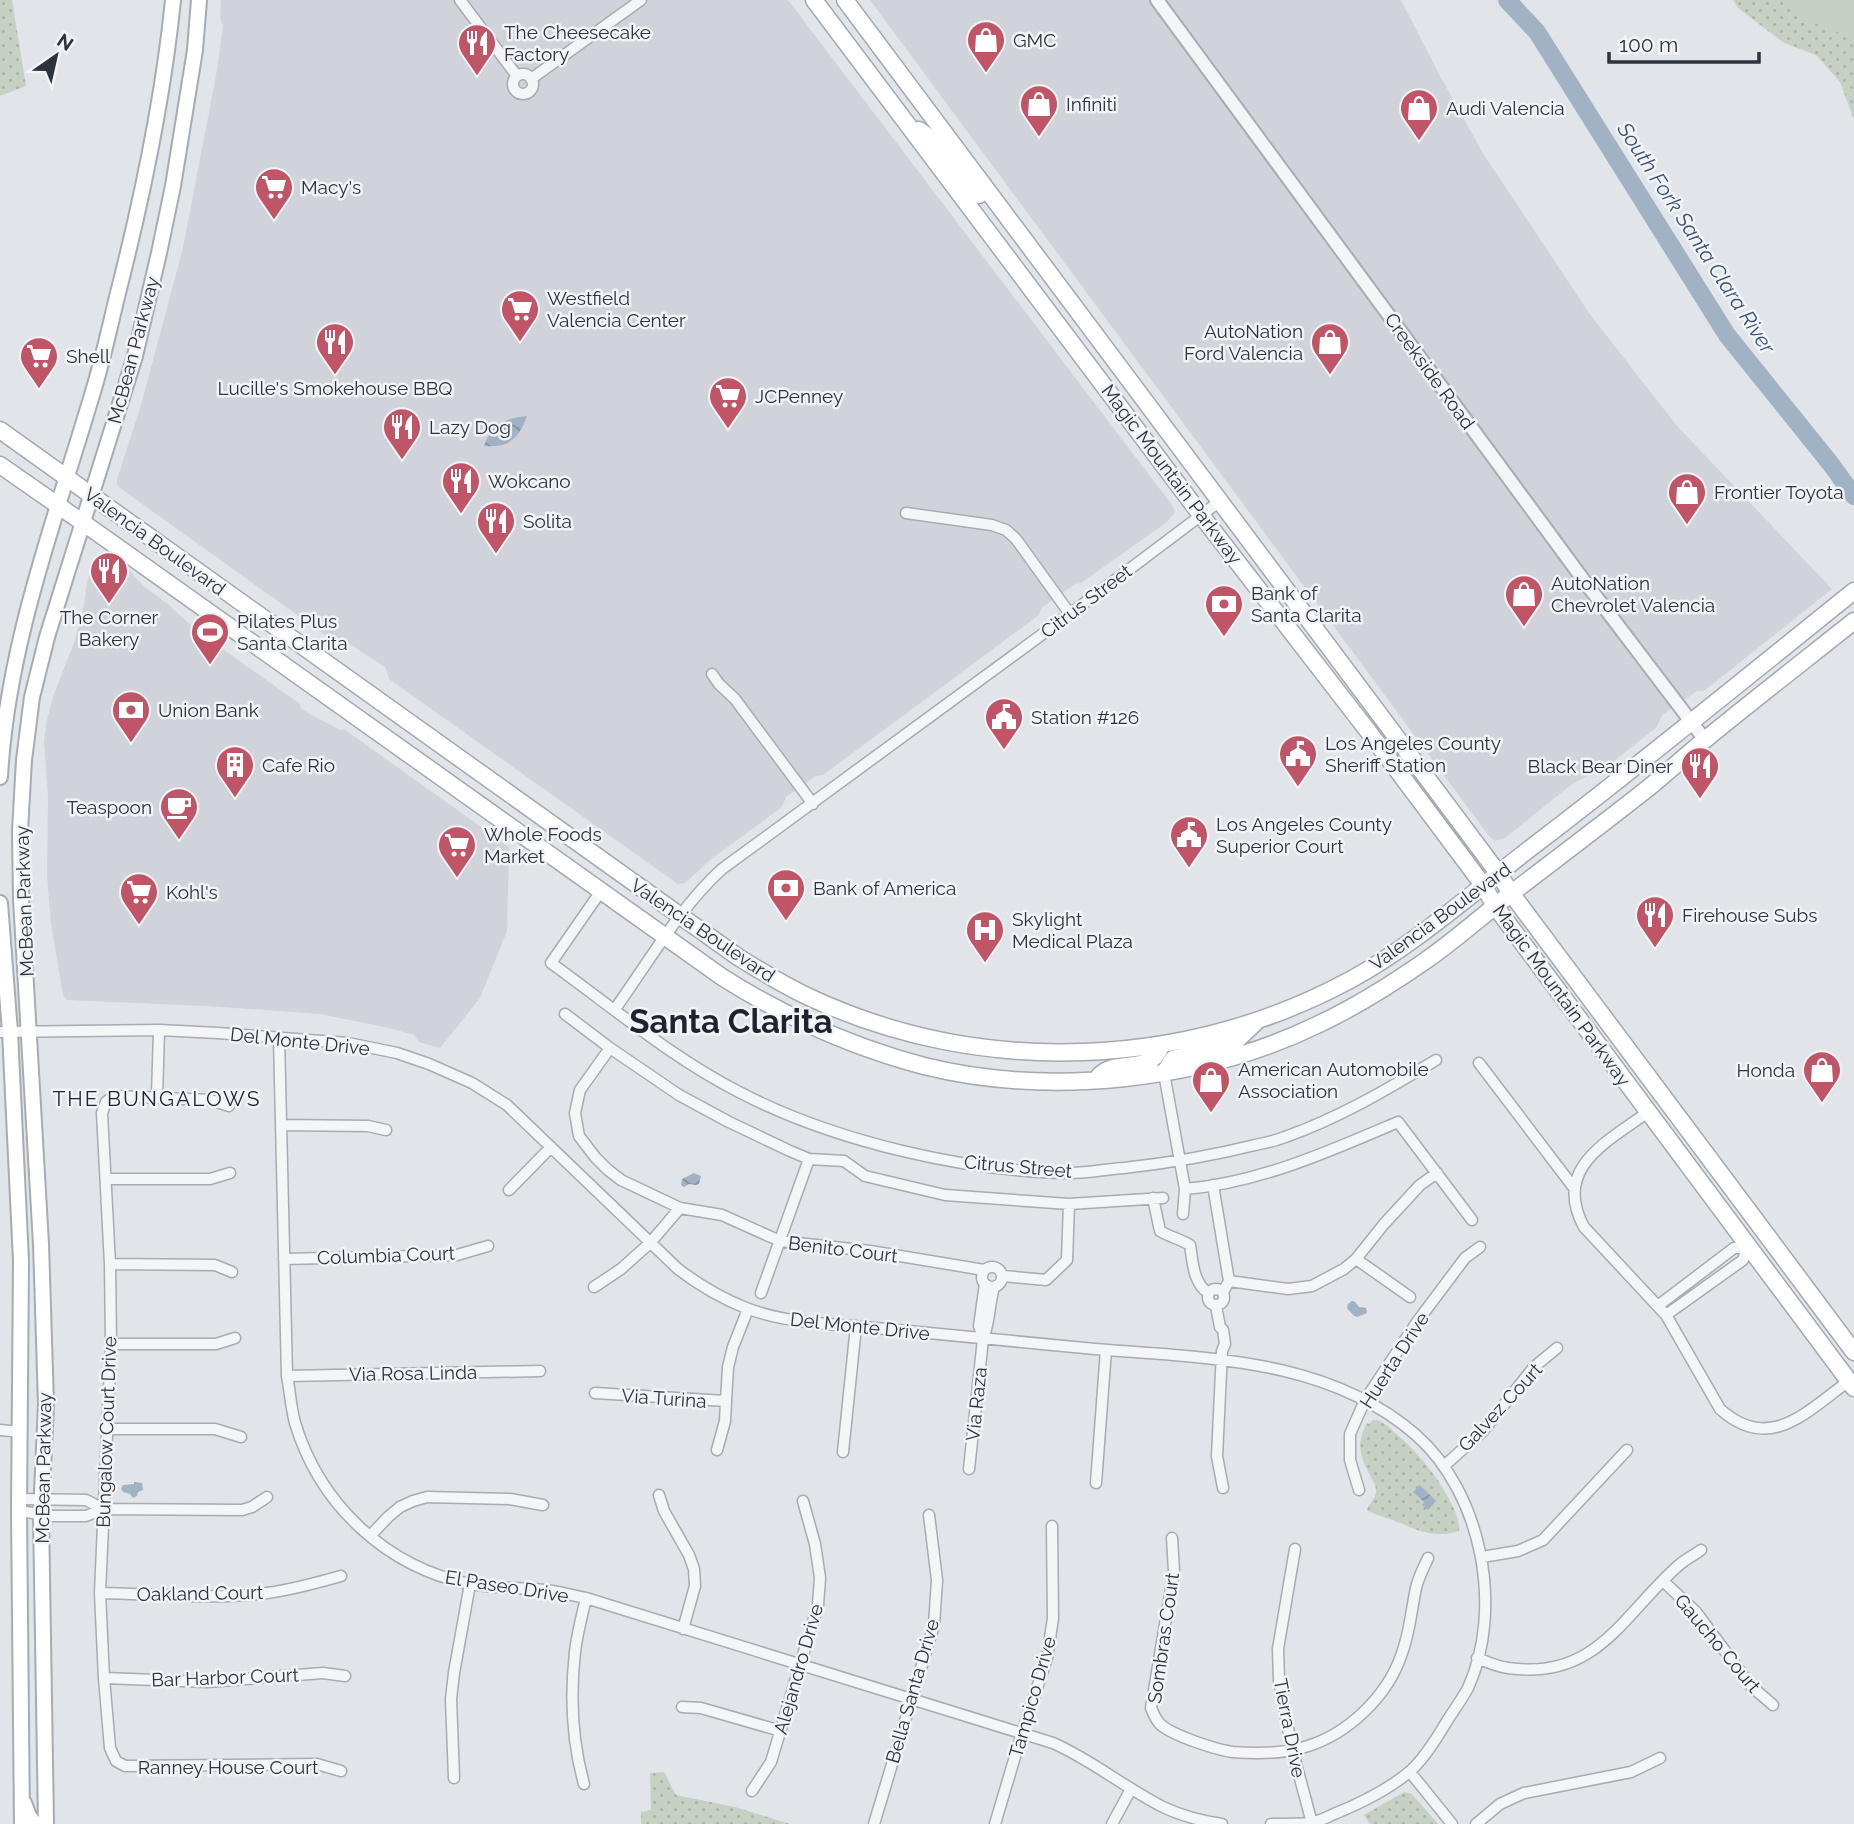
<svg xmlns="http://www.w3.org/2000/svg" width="1854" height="1824" viewBox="0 0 1854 1824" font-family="Raleway,sans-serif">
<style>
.built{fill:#d0d3da}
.grass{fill:url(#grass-dots)}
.pitch{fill:#c7d1c3}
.water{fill:url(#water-waves)}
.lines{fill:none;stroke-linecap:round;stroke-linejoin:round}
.river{stroke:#a0b2c4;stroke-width:18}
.minor-casing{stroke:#a7abb2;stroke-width:13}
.tertiary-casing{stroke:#a7abb2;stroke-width:16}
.secondary-casing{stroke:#a7abb2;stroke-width:18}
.primary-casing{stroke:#a2a9b2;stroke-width:19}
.minor{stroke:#f3f5f7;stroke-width:10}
.tertiary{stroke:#f3f5f7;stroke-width:12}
.secondary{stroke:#fff;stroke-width:14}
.primary{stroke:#fff;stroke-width:16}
.labels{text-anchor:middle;stroke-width:5;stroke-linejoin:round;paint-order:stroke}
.poi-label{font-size:19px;fill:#2b333e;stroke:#f1f3f6;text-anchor:start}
.street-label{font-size:19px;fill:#2b333e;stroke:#f1f3f6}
.water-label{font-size:21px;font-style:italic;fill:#3a526d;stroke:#f1f3f6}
.neighbourhood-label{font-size:21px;letter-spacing:2px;fill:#1e242f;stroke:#f1f3f6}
.town-label{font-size:33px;font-weight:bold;fill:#1e242f;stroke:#f1f3f6}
</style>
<defs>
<pattern id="grass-dots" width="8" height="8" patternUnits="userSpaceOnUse" patternTransform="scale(1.75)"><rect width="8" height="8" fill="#c7d1c3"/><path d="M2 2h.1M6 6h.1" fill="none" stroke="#abb4a9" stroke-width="1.8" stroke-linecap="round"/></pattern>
<pattern id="water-waves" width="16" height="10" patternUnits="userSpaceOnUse" patternTransform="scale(1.75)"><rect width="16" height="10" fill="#a0b2c4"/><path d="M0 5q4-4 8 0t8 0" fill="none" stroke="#8391a1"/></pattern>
</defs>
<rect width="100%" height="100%" fill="#e1e4e8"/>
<path class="built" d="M221 0H788L1172 505 1175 512 1167 522 1081 583 1075 584 1041 608 1039 615 823 775 816 776 786 797 782 807 710 860 685 883 678 884 389 679 386 668 344 640 335 642 120 488 117 484V479L140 409 183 248 217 70 223 26 220 18Z
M870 0H1401L1440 76 1484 155 1589 313 1677 426 1832 589 1704 691H1697L1662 715 1657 727 1609 765 1572 784 1505 838 1495 841 1489 836Z
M104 556 110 557 129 570 143 586 168 604 196 630 300 704 301 709 340 730 344 729 509 847 507 931 480 998 440 1048 419 1042 414 1035 389 1028 320 1014 206 1006 67 1000 63 995 51 924 47 876 48 797 44 741 47 720 54 694 74 643 84 605 87 582 94 563 97 559Z"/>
<path class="grass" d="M0 0H12L26 86 0 96Z
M1733 0H1854V120L1840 82 1816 55 1784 43 1738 8Z
M1373 1420H1378C1386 1424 1393 1431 1400 1437 1423 1458 1441 1481 1454 1509 1457 1517 1460 1523 1459 1531 1432 1539 1418 1530 1393 1520 1384 1517 1375 1515 1367 1510 1369 1503 1376 1499 1376 1491 1376 1485 1373 1480 1370 1475 1360 1458 1356 1442 1367 1423L1369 1424Z
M664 1772 676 1795 735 1807 790 1824H641V1812L651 1810 650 1773Z
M1404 1792 1412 1794 1438 1824H1370L1364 1815Z"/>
<path class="pitch" d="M1791 0H1854V37C1831 32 1812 22 1792 10Z"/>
<path class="water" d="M527 416C519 439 508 448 484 446 492 423 504 419 527 416Z
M694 1173 701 1176 699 1184 696 1185 689 1184 684 1187 681 1185 682 1179Z
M1352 1301 1355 1302 1359 1307 1366 1308 1367 1313 1357 1317 1353 1315 1347 1308 1348 1304Z
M134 1482 142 1483 143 1490 138 1492 137 1496 133 1498 130 1494 123 1492 121 1489 123 1485 134 1484Z
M1420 1485 1436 1501 1428 1510 1422 1505 1424 1502 1413 1492Z"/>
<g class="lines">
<path class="river" d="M1507 0 1537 32 1727 335 1830 463 1854 496"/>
<defs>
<path id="minor" d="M460 0 517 76
M513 84a10 10 0 1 1 20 0a10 10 0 1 1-20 0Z
M531 79 641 0
M906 513 992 525 1006 530 1016 539 1070 614
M712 674 719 684 735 699 813 804
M601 891 551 963C612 1007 671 1057 739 1092 833 1141 965 1172 1071 1173 1089 1173 1107 1169 1124 1168 1169 1163 1211 1156 1255 1145 1265 1143 1275 1141 1285 1137 1339 1118 1388 1089 1436 1060
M615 1009C648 963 680 907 722 869L1070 614 1220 501
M565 1014 610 1048 679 1095 729 1122 790 1151 809 1159 844 1161 865 1176 945 1195 1069 1204 1163 1198
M0 1032 159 1030 218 1033 348 1043 397 1053 429 1064 472 1083 507 1105 678 1269C699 1285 721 1298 746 1308 790 1325 841 1324 887 1329 957 1336 1026 1343 1095 1349 1205 1358 1328 1358 1416 1435 1482 1493 1504 1609 1468 1688 1462 1699 1454 1710 1447 1721 1437 1738 1423 1761 1408 1773 1387 1790 1359 1804 1334 1814 1327 1817 1318 1822 1310 1823 1297 1824 1284 1824 1271 1824
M279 1038 287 1376C290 1392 291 1408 295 1423 320 1505 386 1567 470 1584 495 1589 520 1587 545 1590 558 1591 573 1596 586 1598L1053 1743C1092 1760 1125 1788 1163 1807 1182 1816 1201 1821 1222 1824
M610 1048 580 1090 575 1113 579 1136 595 1157 608 1170 621 1180 680 1208 722 1215 780 1241 870 1251 984 1270
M1479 1063 1574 1188
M1164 1073 1185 1189 1183 1214
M157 1097 159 1030
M229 1106 211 1100 114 1096 106 1102 102 1113 110 1264 111 1344 100 1593 104 1678 110 1748 116 1761 125 1766 317 1764 341 1771
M1648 1112C1607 1142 1552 1168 1584 1227L1666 1315 1720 1409C1770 1454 1807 1411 1849 1381
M281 1125 368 1126 386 1130
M106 1179H210L230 1173
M1213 1185 1229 1281 1223 1292
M1185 1189C1259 1183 1330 1151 1398 1122L1472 1220
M509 1190 551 1147
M1153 1198 1160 1231C1170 1237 1180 1239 1190 1245 1193 1263 1193 1282 1208 1293
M284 1259 457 1255 488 1246
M1356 1259 1410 1297
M110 1264 215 1265 232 1272
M982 1277a10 10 0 1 1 20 0a10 10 0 1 1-20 0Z
M1003 1276 1046 1280 1067 1260 1069 1204
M1229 1281 1288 1289 1312 1286 1344 1269 1356 1259 1384 1224 1420 1185 1437 1173
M594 1287 621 1269 650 1243 680 1208
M1208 1297a8 8 0 1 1 16 0a8 8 0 1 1-16 0Z
M761 1293 809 1159
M1659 1305 1734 1248 1748 1246 1743 1260 1666 1315
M1216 1306 1220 1327 1223 1330 1225 1344 1222 1351 1217 1456 1223 1488
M983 1338 979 1326 985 1284
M111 1344H216L235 1338
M287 1376 540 1371
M595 1393 726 1401 725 1421 717 1450
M726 1401 728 1367 733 1347 748 1309
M108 1429H215L241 1437
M0 1430 21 1432
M843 1452 856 1326
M1444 1466 1483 1431 1534 1367 1557 1348
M969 1469 983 1339C990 1322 989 1304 994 1287
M1096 1483 1106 1350
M1359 1490 1350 1460V1434L1365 1400 1417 1322 1465 1258 1480 1247
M659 1495 664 1511 689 1555 694 1569 695 1586 683 1629
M19 1499 86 1500 103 1509
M19 1511 53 1516H86L103 1509 242 1510 252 1507 267 1497
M370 1536 388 1517 400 1507 413 1501 427 1497 510 1499 543 1505
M1172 1538 1174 1571 1151 1708C1153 1713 1156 1719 1159 1723 1170 1735 1217 1750 1233 1752 1257 1754 1284 1754 1308 1746 1349 1733 1387 1696 1401 1656 1410 1633 1411 1611 1416 1588 1418 1578 1424 1567 1428 1558
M1295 1549 1278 1649 1279 1681 1292 1749 1312 1823
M1482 1557 1518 1551 1543 1540 1627 1450
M1663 1581 1696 1612 1751 1686 1773 1705
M100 1593C155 1594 213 1600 267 1593 292 1590 316 1583 341 1576
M1477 1658C1487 1662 1498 1667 1508 1668 1597 1681 1623 1614 1679 1565 1686 1559 1694 1555 1701 1550
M104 1678 207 1682 323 1673 345 1676
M682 1707 701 1708 781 1731
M1410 1772 1452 1824
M454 1778 451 1699 454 1673 470 1584
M584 1784C572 1741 570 1696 575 1652 577 1634 582 1616 586 1598
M752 1791 771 1762 818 1605 820 1578 815 1544 803 1501
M874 1824 934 1625 937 1580 929 1515
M995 1824 1022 1733 1047 1658 1053 1618 1052 1526
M1112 1824 1131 1789
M1476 1824 1500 1804 1524 1793 1631 1772 1660 1758"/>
<path id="tertiary" d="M1157 0 1585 582 1705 740"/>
<path id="secondary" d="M0 777C7 646 55 520 92 395 102 363 109 330 117 297 142 199 163 101 173 0
M0 903 10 1032 21 1261 19 1511 22 1824
M24 1803 29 1816 35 1824
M46 1824 41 1514 46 1404 41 1244 21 899 20 831 24 760 32 697 47 637 135 356 159 253 173 186 195 50 199 0"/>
<path id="primary" d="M814 0 1201 515 1368 731 1483 885 1495 906 1539 965 1854 1388
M845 0 1498 873 1511 893 1854 1352
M919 130 939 145 979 195
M0 430 738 957C762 972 785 986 811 998 982 1077 1185 1069 1350 980 1416 944 1473 892 1532 847 1641 764 1747 677 1854 591
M0 465 102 536 722 977C785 1017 852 1047 924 1066 1049 1097 1203 1081 1319 1024 1355 1007 1392 984 1425 961 1457 939 1486 912 1517 889 1560 856 1604 823 1647 789 1667 773 1686 755 1706 739 1755 699 1805 660 1854 621
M1164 1073 1173 1059 1221 1047 1236 1041 1255 1023
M1099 1076C1117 1057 1149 1077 1161 1046"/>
</defs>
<use href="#minor" class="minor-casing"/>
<use href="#tertiary" class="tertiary-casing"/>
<use href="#secondary" class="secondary-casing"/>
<use href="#primary" class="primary-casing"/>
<use href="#minor" class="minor"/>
<use href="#tertiary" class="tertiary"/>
<use href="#secondary" class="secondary"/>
<use href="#primary" class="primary"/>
</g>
<defs>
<symbol id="shop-pin" viewBox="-11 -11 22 30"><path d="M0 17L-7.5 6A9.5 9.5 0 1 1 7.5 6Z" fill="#bf5567" stroke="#f1f3f6"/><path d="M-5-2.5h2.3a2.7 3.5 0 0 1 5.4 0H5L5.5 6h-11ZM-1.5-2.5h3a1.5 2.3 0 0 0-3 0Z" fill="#fff"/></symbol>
<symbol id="restaurant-pin" viewBox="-11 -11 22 30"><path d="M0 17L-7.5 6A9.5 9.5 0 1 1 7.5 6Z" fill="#bf5567" stroke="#f1f3f6"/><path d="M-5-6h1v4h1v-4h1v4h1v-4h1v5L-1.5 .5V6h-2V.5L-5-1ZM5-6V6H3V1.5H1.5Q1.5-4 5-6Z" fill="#fff"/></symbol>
<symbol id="supermarket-pin" viewBox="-11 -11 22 30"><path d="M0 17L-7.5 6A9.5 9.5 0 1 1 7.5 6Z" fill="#bf5567" stroke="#f1f3f6"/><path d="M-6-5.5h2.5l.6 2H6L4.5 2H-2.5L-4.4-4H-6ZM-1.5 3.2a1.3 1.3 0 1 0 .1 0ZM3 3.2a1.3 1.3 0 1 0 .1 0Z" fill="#fff"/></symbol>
<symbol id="bank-pin" viewBox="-11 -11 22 30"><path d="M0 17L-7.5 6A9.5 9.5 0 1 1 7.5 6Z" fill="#bf5567" stroke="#f1f3f6"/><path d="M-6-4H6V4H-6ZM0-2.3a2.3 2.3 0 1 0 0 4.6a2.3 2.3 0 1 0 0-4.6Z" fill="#fff"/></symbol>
<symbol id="stadium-pin" viewBox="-11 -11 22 30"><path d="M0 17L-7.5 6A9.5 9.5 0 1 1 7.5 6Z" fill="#bf5567" stroke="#f1f3f6"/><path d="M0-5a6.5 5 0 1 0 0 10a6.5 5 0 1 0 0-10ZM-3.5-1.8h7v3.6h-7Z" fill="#fff"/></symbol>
<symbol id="civic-pin" viewBox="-11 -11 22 30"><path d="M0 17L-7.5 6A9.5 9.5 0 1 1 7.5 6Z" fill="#bf5567" stroke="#f1f3f6"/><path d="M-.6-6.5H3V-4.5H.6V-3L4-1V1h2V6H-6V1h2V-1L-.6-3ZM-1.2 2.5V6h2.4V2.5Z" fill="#fff"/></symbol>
<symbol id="building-pin" viewBox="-11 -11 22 30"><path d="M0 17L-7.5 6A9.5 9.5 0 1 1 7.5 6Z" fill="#bf5567" stroke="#f1f3f6"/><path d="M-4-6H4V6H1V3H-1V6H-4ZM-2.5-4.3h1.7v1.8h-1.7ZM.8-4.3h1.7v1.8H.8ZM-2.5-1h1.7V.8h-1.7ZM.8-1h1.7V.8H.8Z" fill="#fff"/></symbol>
<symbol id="cafe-pin" viewBox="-11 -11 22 30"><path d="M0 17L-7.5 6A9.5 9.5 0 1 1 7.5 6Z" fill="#bf5567" stroke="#f1f3f6"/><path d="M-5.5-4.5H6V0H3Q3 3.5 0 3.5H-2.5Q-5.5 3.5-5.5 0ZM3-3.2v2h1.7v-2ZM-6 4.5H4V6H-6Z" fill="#fff"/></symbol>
<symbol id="hospital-pin" viewBox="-11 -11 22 30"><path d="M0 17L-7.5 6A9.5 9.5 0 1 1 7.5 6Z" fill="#bf5567" stroke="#f1f3f6"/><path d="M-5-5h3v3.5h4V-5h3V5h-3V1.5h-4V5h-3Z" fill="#fff"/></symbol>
</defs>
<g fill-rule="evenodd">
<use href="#shop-pin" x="964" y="18" width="44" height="60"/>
<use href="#restaurant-pin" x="455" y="21" width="44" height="60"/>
<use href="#shop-pin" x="1017" y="82" width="44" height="60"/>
<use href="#shop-pin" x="1397" y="86" width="44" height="60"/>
<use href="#supermarket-pin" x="252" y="165" width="44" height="60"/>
<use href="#supermarket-pin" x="498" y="287" width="44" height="60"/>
<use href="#restaurant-pin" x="313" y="320" width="44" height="60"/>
<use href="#shop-pin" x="1308" y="320" width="44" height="60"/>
<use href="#supermarket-pin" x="17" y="334" width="44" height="60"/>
<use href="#supermarket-pin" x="706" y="374" width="44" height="60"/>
<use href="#restaurant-pin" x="380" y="405" width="44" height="60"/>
<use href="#restaurant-pin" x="439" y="459" width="44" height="60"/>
<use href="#shop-pin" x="1665" y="470" width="44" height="60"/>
<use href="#restaurant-pin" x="474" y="499" width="44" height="60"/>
<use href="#restaurant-pin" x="87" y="549" width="44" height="60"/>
<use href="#shop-pin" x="1502" y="572" width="44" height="60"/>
<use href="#bank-pin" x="1202" y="582" width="44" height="60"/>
<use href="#stadium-pin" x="188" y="610" width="44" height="60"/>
<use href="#bank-pin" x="109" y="688" width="44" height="60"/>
<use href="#civic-pin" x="982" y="695" width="44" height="60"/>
<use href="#civic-pin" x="1276" y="732" width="44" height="60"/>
<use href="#building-pin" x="213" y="743" width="44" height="60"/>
<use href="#restaurant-pin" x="1678" y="744" width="44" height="60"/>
<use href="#cafe-pin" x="157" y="785" width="44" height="60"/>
<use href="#civic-pin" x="1167" y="813" width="44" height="60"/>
<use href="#supermarket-pin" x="435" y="823" width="44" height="60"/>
<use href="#bank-pin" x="764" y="866" width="44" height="60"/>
<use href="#supermarket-pin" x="117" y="870" width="44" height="60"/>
<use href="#restaurant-pin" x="1633" y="893" width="44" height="60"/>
<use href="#hospital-pin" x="963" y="908" width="44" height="60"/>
<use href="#shop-pin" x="1800" y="1048" width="44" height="60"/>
<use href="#shop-pin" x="1189" y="1058" width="44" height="60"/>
</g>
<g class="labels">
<g class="poi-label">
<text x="504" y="39">The Cheesecake<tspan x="504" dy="22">Factory</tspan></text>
<text x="1013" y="47">GMC</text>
<text x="1066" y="111">Infiniti</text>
<text x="1446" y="115">Audi Valencia</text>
<text x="301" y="194">Macy's</text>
<text x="547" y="305">Westfield<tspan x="547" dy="22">Valencia Center</tspan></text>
<text x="1303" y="338" text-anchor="end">AutoNation<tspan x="1303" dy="22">Ford Valencia</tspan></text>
<text x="66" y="363">Shell</text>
<text x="335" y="395" text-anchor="middle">Lucille's Smokehouse BBQ</text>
<text x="755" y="403">JCPenney</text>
<text x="429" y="434">Lazy Dog</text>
<text x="488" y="488">Wokcano</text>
<text x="1714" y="499">Frontier Toyota</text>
<text x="523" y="528">Solita</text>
<text x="1551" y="590">AutoNation<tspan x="1551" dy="22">Chevrolet Valencia</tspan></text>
<text x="1251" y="600">Bank of<tspan x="1251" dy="22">Santa Clarita</tspan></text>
<text x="109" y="624" text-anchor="middle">The Corner<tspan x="109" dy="22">Bakery</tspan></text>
<text x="237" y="628">Pilates Plus<tspan x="237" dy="22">Santa Clarita</tspan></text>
<text x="158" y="717">Union Bank</text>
<text x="1031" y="724">Station #126</text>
<text x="1325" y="750">Los Angeles County<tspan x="1325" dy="22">Sheriff Station</tspan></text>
<text x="262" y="772">Cafe Rio</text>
<text x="1673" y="773" text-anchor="end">Black Bear Diner</text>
<text x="152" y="814" text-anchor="end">Teaspoon</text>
<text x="1216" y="831">Los Angeles County<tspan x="1216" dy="22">Superior Court</tspan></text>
<text x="484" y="841">Whole Foods<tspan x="484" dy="22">Market</tspan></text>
<text x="813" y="895">Bank of America</text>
<text x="166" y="899">Kohl's</text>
<text x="1682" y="922">Firehouse Subs</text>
<text x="1012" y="926">Skylight<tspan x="1012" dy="22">Medical Plaza</tspan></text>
<text x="1238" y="1076">American Automobile<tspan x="1238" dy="22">Association</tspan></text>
<text x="1795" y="1077" text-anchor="end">Honda</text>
</g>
<g class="street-label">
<text transform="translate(133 350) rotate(-75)" y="7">McBean Parkway</text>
<text transform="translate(1430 371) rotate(54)" y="7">Creekside Road</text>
<text transform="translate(1172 474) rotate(53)" y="7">Magic Mountain Parkway</text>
<text transform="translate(155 541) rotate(36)" y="7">Valencia Boulevard</text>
<text transform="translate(1086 601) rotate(-37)" y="7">Citrus Street</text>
<text transform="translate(24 901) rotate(-92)" y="7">McBean Parkway</text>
<text transform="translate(1440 916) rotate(-36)" y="7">Valencia Boulevard</text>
<text transform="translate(703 930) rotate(34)" y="7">Valencia Boulevard</text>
<text transform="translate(1562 995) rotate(54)" y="7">Magic Mountain Parkway</text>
<text transform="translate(300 1041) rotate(6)" y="7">Del Monte Drive</text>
<text transform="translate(1018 1166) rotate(5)" y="7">Citrus Street</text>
<text transform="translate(843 1249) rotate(7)" y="7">Benito Court</text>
<text transform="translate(386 1255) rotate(-2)" y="7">Columbia Court</text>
<text transform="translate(860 1326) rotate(6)" y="7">Del Monte Drive</text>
<text transform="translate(1394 1360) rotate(-57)" y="7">Huerta Drive</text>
<text transform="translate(413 1373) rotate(-1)" y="7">Via Rosa Linda</text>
<text transform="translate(664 1398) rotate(4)" y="7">Via Turina</text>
<text transform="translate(976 1404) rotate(-84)" y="7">Via Raza</text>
<text transform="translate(1500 1407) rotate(-47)" y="7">Galvez Court</text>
<text transform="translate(106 1432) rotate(-88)" y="7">Bungalow Court Drive</text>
<text transform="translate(43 1468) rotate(-89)" y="7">McBean Parkway</text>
<text transform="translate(507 1586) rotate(9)" y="7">El Paseo Drive</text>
<text transform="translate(200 1593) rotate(-1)" y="7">Oakland Court</text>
<text transform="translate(1163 1638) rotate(-82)" y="7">Sombras Court</text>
<text transform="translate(1718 1643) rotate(50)" y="7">Gaucho Court</text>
<text transform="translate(798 1669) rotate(-74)" y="7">Alejandro Drive</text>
<text transform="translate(225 1677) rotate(-2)" y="7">Bar Harbor Court</text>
<text transform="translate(912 1691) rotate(-74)" y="7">Bella Santa Drive</text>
<text transform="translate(1032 1697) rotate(-74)" y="7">Tampico Drive</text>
<text transform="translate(1290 1728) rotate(79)" y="7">Tierra Drive</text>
<text x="228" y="1774">Ranney House Court</text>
</g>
<g class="water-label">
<text transform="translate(1696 238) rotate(57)" y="7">South Fork Santa Clara River</text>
</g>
<g class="neighbourhood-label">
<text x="157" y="1106">THE BUNGALOWS</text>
</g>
<g class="town-label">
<text x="731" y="1033">Santa Clarita</text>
</g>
</g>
<g transform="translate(56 56) rotate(34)" stroke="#f1f3f6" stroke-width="5" paint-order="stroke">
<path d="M0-5L12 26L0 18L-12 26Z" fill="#2b333e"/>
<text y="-10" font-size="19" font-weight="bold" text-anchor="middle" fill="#2b333e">N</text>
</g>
<path d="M1609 52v10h150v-10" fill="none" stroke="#2b333e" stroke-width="3.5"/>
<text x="1619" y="52" font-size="21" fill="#2b333e" stroke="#f1f3f6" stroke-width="5" paint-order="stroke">100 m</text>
</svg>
